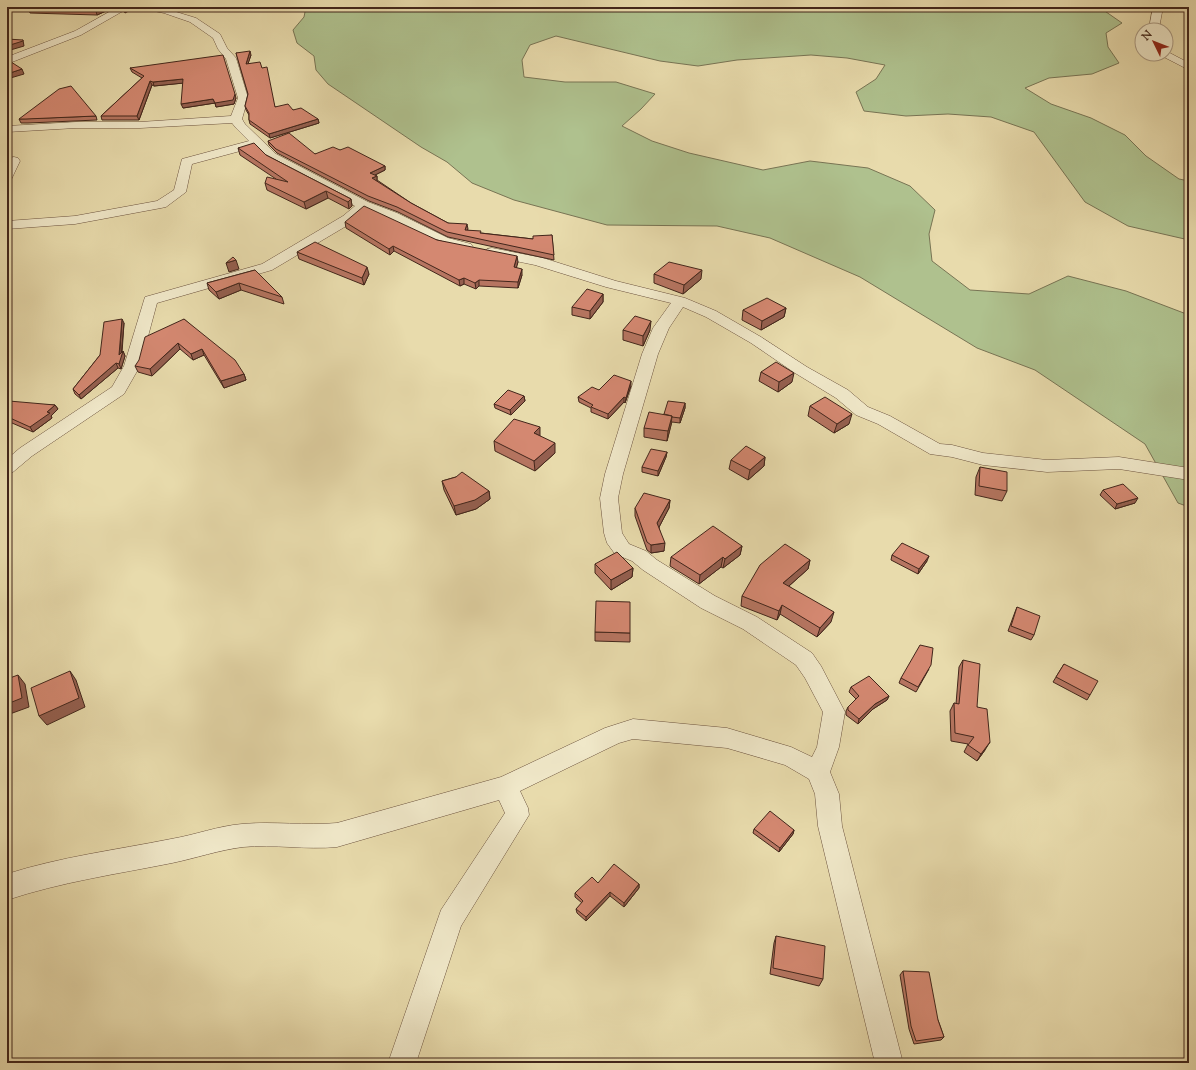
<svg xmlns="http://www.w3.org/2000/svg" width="1196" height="1070" viewBox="0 0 1196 1070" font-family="'Sorts Mill Goudy',serif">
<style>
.green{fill:#afc18e;stroke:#787454}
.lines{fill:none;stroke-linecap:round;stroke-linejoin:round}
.street-casing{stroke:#6c533f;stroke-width:1}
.street{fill:#f0e8c9;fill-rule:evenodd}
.wall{fill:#b67561;stroke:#42261b}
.shaded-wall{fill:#945f4f;stroke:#42261b}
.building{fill:#d48871;stroke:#42261b}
</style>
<rect width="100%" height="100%" fill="#e8dbac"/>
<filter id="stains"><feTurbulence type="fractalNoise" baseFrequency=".005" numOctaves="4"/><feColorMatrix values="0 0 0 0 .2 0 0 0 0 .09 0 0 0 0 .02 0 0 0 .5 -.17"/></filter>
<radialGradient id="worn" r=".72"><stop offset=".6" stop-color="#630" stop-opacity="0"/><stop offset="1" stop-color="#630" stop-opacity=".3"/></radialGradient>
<path class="green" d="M306 7H442L478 11 491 7H1099L1122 23 1106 33 1108 47 1119 63 1092 74 1049 78 1025 88 1051 104 1091 118 1125 135 1146 156 1179 179 1189 181V240L1128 226 1085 202 1034 132 991 117 948 114 906 116 864 111 856 92 876 79 885 65 847 58 811 55 737 60 698 66 660 61 556 36 530 45 522 60 524 77 565 82H616L655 94 641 109 622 126 652 141 689 153 763 170 810 161 868 168 910 186 935 210 929 234 932 261 970 290 1029 294 1068 276 1126 291 1189 315V507L1178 503 1145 444 1035 370 977 348 860 277 770 238 717 226 607 225 514 200 472 183 447 162 421 147 328 84 316 70 314 56 297 43 293 30 304 17Z"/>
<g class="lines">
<defs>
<path id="street" d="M118 7H130L81 35 7 64V57L75 31Z
M142 7H160L196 18 220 34 227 48 236 58 248 98 242 119 245 124 276 154 368 202 397 213 448 238 471 244 473 247 471 250C450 255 407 228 388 219 381 216 373 213 365 210L353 222 272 270 157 303 140 366 124 394 32 456 13 472 7 474V459L20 448 112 387 124 366 145 297 262 264 343 216 355 206 268 160 255 147 192 164 186 192 166 207 161 208 75 224 7 229V221L75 216 157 201 174 190 182 159 249 141 236 128 232 123 140 128H76L7 132V126L76 122H140L231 116 238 98 226 59 218 49 213 38 190 22 164 13 144 9Z
M524 7H578L573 10H529Z
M1153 7H1163L1160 23 1162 30H1152L1150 23Z
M1180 7H1189V12Z
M1166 51 1189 63V70L1162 56 1161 54H1166Z
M14 157 18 158 20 161 11 180 7 181V163L10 158Z
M492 248 543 258 616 281 685 298 716 311 761 337 807 367 848 390 868 407 890 416 940 444 952 445 983 453 1047 460 1119 457 1189 468V480L1119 469 1047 472 983 465 952 457 930 454 878 424 856 415 836 398 795 373 751 343 706 317 683 307 669 328 658 354 623 474 618 498 622 533 629 544 646 551 657 560 715 596 757 617 812 653 821 666 845 712 839 747 830 772 839 794 842 826 903 1063H875L818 826 815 794 809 779 785 765 727 748 633 739 619 743 520 791 528 808 529 815 461 926 416 1063H388L441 910 505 813 499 800 337 847C306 850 274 844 243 847 219 850 196 858 172 863 117 874 61 882 7 900V874C60 857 116 850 171 839 195 835 218 826 242 824 274 821 305 826 337 823L501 777 605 728 633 719 727 728 791 747 812 757 817 747 823 712 805 678 796 665 743 629 701 608 643 570 632 561 615 554 607 543 604 533 600 498 605 474 642 354 653 328 671 303 606 287 535 265 487 255 485 252 487 249Z"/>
</defs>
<use href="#street" class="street-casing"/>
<use href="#street" class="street"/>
</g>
<path class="wall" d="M15 7H115L97 15 30 13 29 10H25L24 7Z
M236 53 251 55 248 63 262 68 275 107 293 110 318 119 319 123 270 138 250 124 249 120V115L246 110 245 106 248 94Z
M130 68 236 98 234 104 216 107 215 103 183 108V83L154 86 152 85 139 120H102L101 116 142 78 132 72Z
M96 116 97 120 28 123H21L19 119Z
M268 141 315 154 340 150 385 166V170L375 175 377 176V180L411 203 448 223 468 229 467 230 481 233 533 239 552 235 554 260 448 237 398 212 369 201 277 153 269 145Z
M238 148 266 155 351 199 352 206 349 209 328 198 306 209 267 190 265 183 276 179 240 155Z
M345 222 437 240 518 262 516 267 522 275 518 288 479 286 476 289 464 284 460 286 394 251 390 255 346 228Z
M297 252 369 274 364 285 299 259Z
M255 270 282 297 284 304 241 290 219 299 209 290 207 283Z
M654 274 701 279 683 294 654 283Z
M603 294V302L590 319 572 315V307Z
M786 308 784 317 761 330 742 320 743 310Z
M184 319 244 374 246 380 224 388 204 355 193 360 180 349 152 376 138 372 135 366Z
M124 323 122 353 123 351 125 356 121 369 118 368 81 399 75 394 73 389 100 355Z
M623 330H650L643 346 623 340Z
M761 372 792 382 778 392 759 381Z
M631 386 625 403 624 402 608 419 591 412V408L579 402 578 397 599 390Z
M524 396 525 401 511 415 495 408 494 404Z
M685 403V408L680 423 672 422 671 425 667 441 644 437V428L664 414Z
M7 404 55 405 58 409 51 416 52 418 33 432 12 423 7 422Z
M810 406 849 424 834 433 808 416Z
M540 436 555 453 535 471 495 451 494 441Z
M667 452 666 457 658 476 642 472V467Z
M765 457 764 466 748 480 729 469 731 460Z
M980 467 1007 491 1002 501 975 495 976 477Z
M456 477 489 491 490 499 476 509 456 515 444 490 442 481Z
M1103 490 1135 503 1115 509 1100 495Z
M670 500 669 508 659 527 664 551 651 553 647 550 635 516V508Z
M742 546 740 555 723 568 721 567 699 584 670 566 671 557Z
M892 555 927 561 918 574 891 560Z
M810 560 808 569 789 586 831 622 817 637 780 614 777 620 741 606 742 596Z
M595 564 633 568 632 577 611 590 595 573Z
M1017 607 1034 635 1031 640 1008 631 1015 612Z
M595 632 630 633V642L595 641Z
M963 660 977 707 985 750 977 761 964 752 968 744 951 741 950 711 954 703 956 704 959 667Z
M1064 664 1090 695 1087 700 1053 682Z
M929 669 916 692 899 683 901 678Z
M851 687 889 696 887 700 873 709 858 724 846 715V711L848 707 856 699 849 692Z
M754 829 794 830 793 834 779 852 753 833Z
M598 883 639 884V888L624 907 610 896 586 921 577 913 576 909 582 903 575 897V893Z
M776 936 823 979 819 986 770 974 774 943Z
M903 971 938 1020 944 1037 941 1040 914 1044 909 1029 900 975Z"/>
<path class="shaded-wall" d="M104 7H115L97 15 96 11Z
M126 7H136L125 13 123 9Z
M23 40 24 46 7 51V46Z
M250 51 251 55 247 67 246 64Z
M22 69 24 74 7 79V74Z
M183 79 184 83 154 86 153 82Z
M150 81 152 85 139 120 137 116Z
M235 94 236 98 234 104 216 107 215 103Z
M213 99 215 103 183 108 181 104Z
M318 119 319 123 270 138 269 134Z
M385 166V170L371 177 370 173Z
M377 176V180L373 182 372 178Z
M326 191 328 198 306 209 304 202Z
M351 199 352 206 349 209 348 202Z
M467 224 468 229 465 234V230Z
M393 246 394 251 390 255 389 249Z
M517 256 518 262 515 273 514 267Z
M236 260 239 269 229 272 226 263Z
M367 267 369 274 364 285 362 278Z
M522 269V275L518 288V282Z
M702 270 701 279 683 294 684 285Z
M464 278V284L460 286 459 280Z
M479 280V286L476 289 475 283Z
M239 283 241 290 219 299 216 292Z
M603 294V302L590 319V311Z
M786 308 784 317 761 330 762 321Z
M122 319 124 323 121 357 123 351 125 356 121 369 119 364Z
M651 321 650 330 643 346V336Z
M178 343 180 349 152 376 150 369Z
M202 349 204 355 193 360 191 354Z
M116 363 118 368 81 399 79 395Z
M794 373 792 382 778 392 779 382Z
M244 374 246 380 224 388 221 381Z
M631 381V386L625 403 626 398Z
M524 396 525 401 511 415 510 410Z
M624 397V402L608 419V414Z
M685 403V408L680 423V418Z
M55 405 58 409 51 416 52 418 33 432 30 427Z
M852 414 849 424 834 433 837 424Z
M672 416 671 425 667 441 668 431Z
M540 427V436L534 433Z
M555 443V453L535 471 534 461Z
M667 452 666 457 658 476V471Z
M765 457 764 466 748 480 750 470Z
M489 491 490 499 476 509 456 515 454 506Z
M1138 498 1135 503 1115 509 1117 504Z
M670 500 669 508 657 531V523Z
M665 543 664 551 651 553V545Z
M742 546 740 555 723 568 725 559Z
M929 556 927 561 918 574 919 569Z
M723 557 721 567 699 584 700 575Z
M810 560 808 569 781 593 783 583Z
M633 568 632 577 611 590V580Z
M782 605 780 614 777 620 779 611Z
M834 612 831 622 817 637 820 628Z
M70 671 76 680 85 707 47 725 39 716Z
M18 675 25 684 29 707 7 715V704Z
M889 696 887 700 873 709 858 724 859 719 875 704Z
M990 742 985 750 977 761 981 754Z
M794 830 793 834 779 852 780 848Z
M639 884V888L624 907V903Z
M610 892V896L586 921V917Z"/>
<path class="building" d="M31 7H104L96 11 28 9Z
M7 39 23 40V41L7 46Z
M250 51 246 64 260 62 262 68 267 67 275 107 288 104 293 110 301 108 318 119 269 134 249 120V113L245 106 248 94 236 53Z
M223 55 235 94 233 100 215 103 213 99 181 104 183 79 153 82 150 81 137 116H101L144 76 130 68Z
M7 60H8L22 69 7 74Z
M71 86 96 116 26 119H19L59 89Z
M289 133 315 154 333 147 340 150 348 147 385 166 370 173 377 176 372 178 411 203 448 223 467 224 465 230 481 231 480 233 533 239V236L552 235 554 255 447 232 397 207 368 196 276 149 268 141Z
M254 143 266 155 351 199 348 202 326 191 304 202 265 183 267 177 288 182 238 148Z
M364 206 437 240 517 256 514 267 522 269 518 282 479 280 475 283 464 278 459 280 393 246 389 249 345 222Z
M315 242 367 267 362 278 297 252Z
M233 257 236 260 226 263Z
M669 262 702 270 684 285 654 274Z
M255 270 282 297 239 283 216 292 207 283Z
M587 289 603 294 590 311 572 307Z
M767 298 786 308 762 321 743 310Z
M635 316 651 321 643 336 623 330Z
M122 319 119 355 123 351 119 364 116 363 79 395 73 389 100 355 104 322Z
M184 319 235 360 244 374 221 381 202 349 191 354 178 343 150 369 135 366 139 360 145 337Z
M776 362 794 373 779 382 761 372Z
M614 375 631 381 626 398 624 397 608 414 591 407 593 405 578 397 592 387 599 390Z
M508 390 524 396 510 410 494 404Z
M825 397 852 414 837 424 810 406Z
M9 401 55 405 47 412 50 413 30 427 10 418H7V404Z
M668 401 685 403 680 418 672 417V416L664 414Z
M649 412 672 416 668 431 644 428Z
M514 419 540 427 534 433 555 443 534 461 494 441Z
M746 446 765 457 750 470 731 460Z
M651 449 667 452 658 471 642 467Z
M980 467 1007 472V491L979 486Z
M462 472 489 491 475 500 454 506 442 481 456 477Z
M1123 484 1138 498 1117 504 1103 490Z
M644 493 670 500 657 523 665 543 651 545 647 542 635 508Z
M713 526 742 546 725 559 723 557 700 575 671 557Z
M902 543 929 556 919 569 892 555Z
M785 544 810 560 783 583 834 612 820 628 782 605 779 611 742 596 760 565Z
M617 552 633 568 611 580 595 564Z
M596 601 630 602V633L595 632Z
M1017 607 1040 616 1034 635 1011 626Z
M920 645 933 648 931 665 918 687 901 678Z
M963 660 980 664 977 707 987 709 990 742 981 754 968 745 974 737 955 733 954 703 959 704Z
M1064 664 1098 681 1090 695 1056 677Z
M70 671 79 698 39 716 31 688Z
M18 675 22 698 7 704V679Z
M869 676 889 696 875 704 859 719 848 710V707L859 696 851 687Z
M770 811 794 830 780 848 754 829Z
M614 864 639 884 624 903 610 892 586 917 576 909 583 901 575 893 592 877 598 883Z
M776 936 825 946 823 979 773 968Z
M903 971 929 972 938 1020 944 1037 916 1041 911 1026Z"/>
<rect width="1196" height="1070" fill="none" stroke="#e8dbac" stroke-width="24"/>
<rect x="8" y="8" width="1180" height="1054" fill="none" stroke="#42261b" stroke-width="2"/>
<rect x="12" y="12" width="1172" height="1046" fill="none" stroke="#42261b"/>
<g transform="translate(1154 42) rotate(313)"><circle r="19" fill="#f0e8c9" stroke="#aa9a83"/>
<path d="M0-3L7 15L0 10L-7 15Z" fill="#8f2418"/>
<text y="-6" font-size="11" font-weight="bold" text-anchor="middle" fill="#42261b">N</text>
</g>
<rect width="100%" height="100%" filter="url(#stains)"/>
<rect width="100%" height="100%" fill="url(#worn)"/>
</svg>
